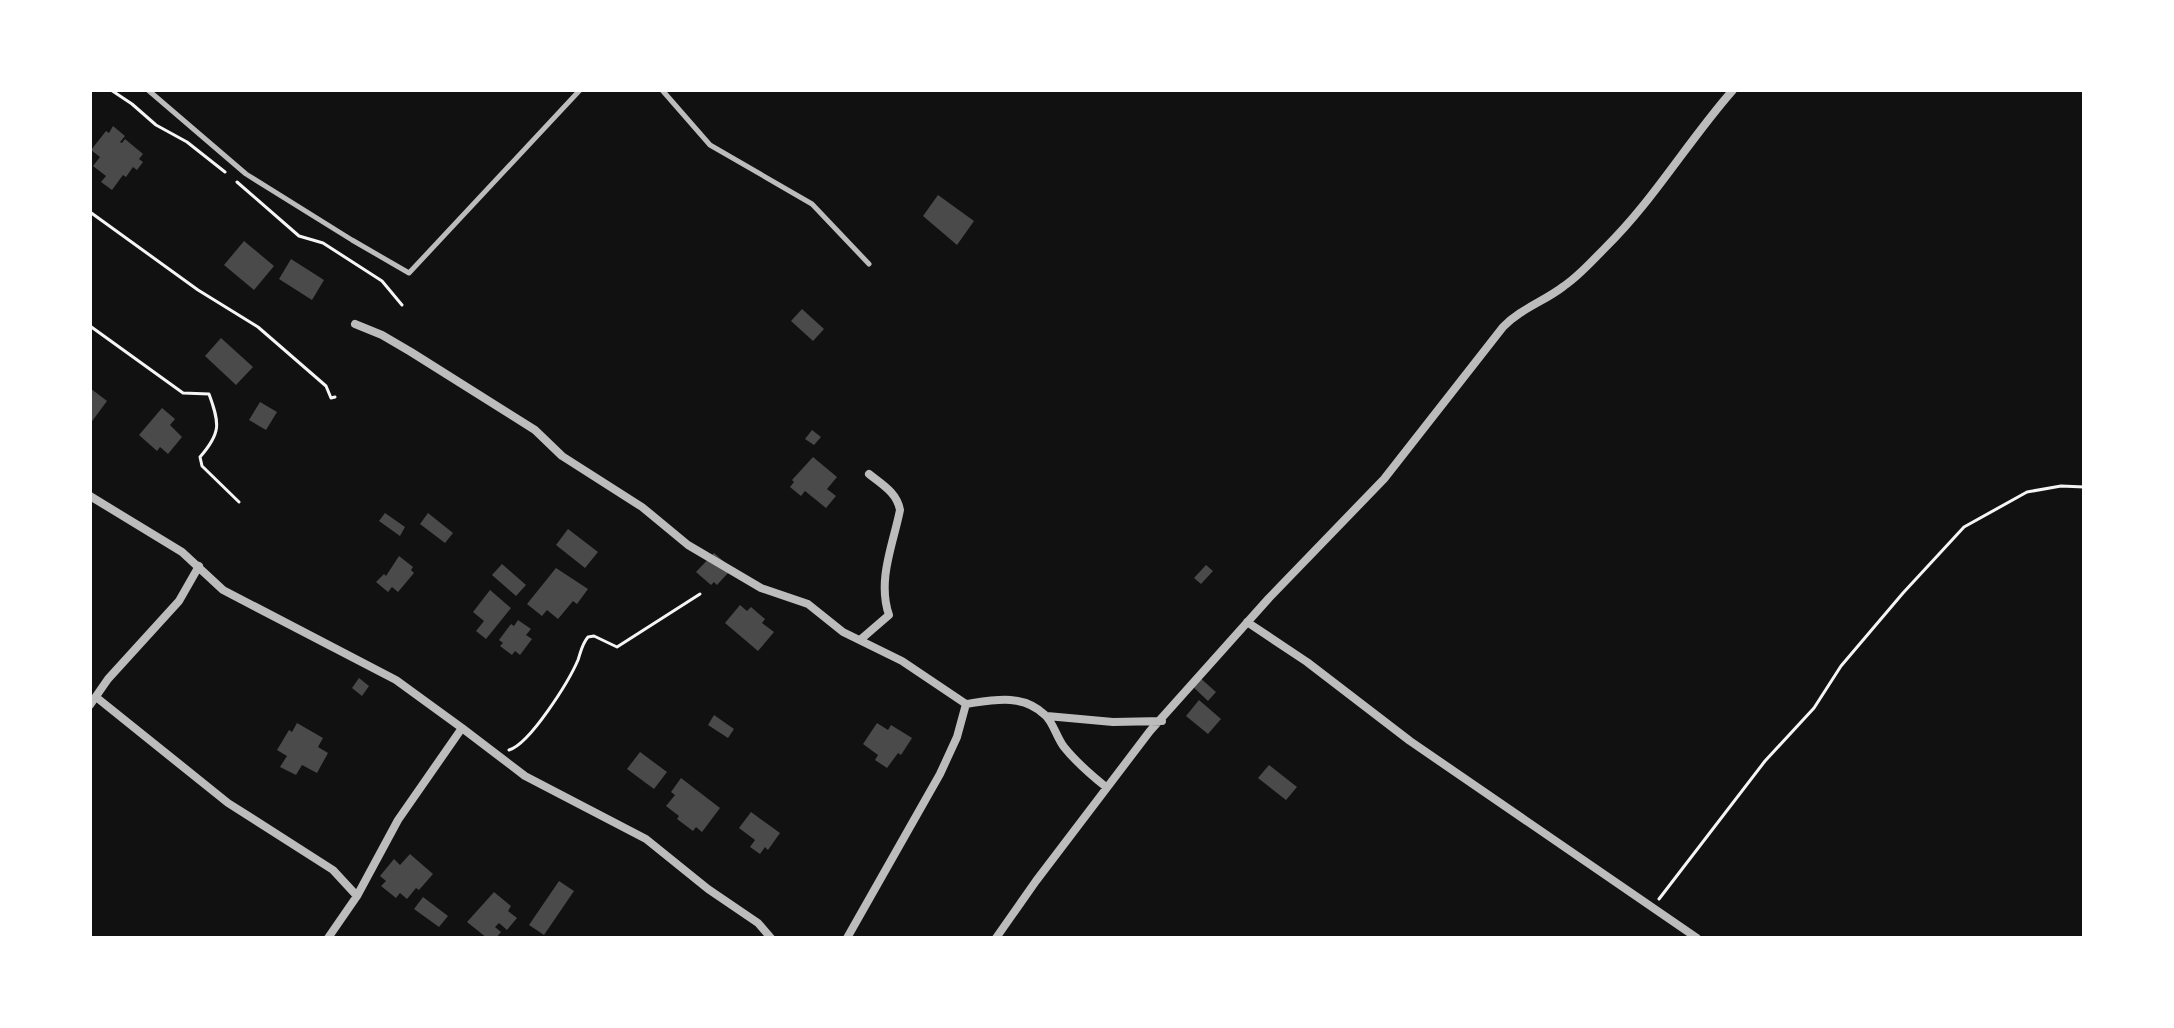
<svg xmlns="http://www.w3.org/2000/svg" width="2174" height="1028" viewBox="0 0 2174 1028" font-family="Rubik,sans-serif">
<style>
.building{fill:#4a4a4a}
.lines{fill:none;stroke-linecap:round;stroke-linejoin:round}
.path{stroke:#f5f5f5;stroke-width:3}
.service{stroke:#bcbcbc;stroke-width:5}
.minor{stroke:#bcbcbc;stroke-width:8}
</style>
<rect width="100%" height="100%" fill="#111"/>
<path class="building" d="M113 126 125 136 120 142 122 143 125 139 143 154 139 159 143 162 137 170 133 167 126 177 123 175 112 190 101 182 106 176 93 166 100 157 91 150 106 131 109 133Z
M938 195 974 221 957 245 923 216Z
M244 241 274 266 254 290 224 265Z
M291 259 324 280 312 300 279 279Z
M802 309 824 329 813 341 791 321Z
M221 338 253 367 236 385 205 356Z
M90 388 107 401 90 424Z
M260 402 277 412 266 430 249 420Z
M162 408 175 419 170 425 182 437 168 454 160 447 157 451 139 435Z
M812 430 821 437 814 445 805 439Z
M813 457 837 477 827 489 836 496 826 508 805 491 801 496 790 487 794 482 792 480Z
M385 513 405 527 400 536 379 521Z
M428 513 453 533 445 543 420 524Z
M568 529 598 552 585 568 556 545Z
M714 553 729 566 728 573 717 585 714 582 711 585 696 572Z
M399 556 413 567 411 570 414 573 398 592 392 587 388 592 376 582 384 574 386 576Z
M502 564 526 585 516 596 492 575Z
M1206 565 1213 571 1201 584 1194 578Z
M556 568 588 589 577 604 573 601 558 619 547 610 542 616 527 604Z
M490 590 511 608 486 639 476 631 484 621 473 612Z
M740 605 747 611 751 607 765 619 762 623 774 632 758 651 725 623Z
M518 620 531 629 526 635 532 639 520 655 515 651 512 655 500 646 503 643 499 640 511 624 514 626Z
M1198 676 1216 692 1208 701 1190 684Z
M359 678 369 686 362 696 352 688Z
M1199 700 1221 719 1208 734 1186 716Z
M714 715 734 729 728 738 708 725Z
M297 723 323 738 318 747 328 753 317 773 302 765 296 775 280 767 287 756 277 750 289 730 292 732Z
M877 723 888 730 891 725 912 738 901 755 898 753 887 768 875 760 878 755 863 744Z
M640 752 667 772 654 789 627 769Z
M1269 765 1297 787 1286 800 1258 778Z
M681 778 720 808 702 832 696 827 693 831 677 819 679 816 666 806 675 795 671 792Z
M751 812 780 833 768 850 765 847 760 854 750 847 755 840 739 828Z
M410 854 433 874 419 890 416 888 407 899 400 893 396 898 381 886 386 881 380 876 394 859 400 865Z
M559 881 574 891 544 935 529 925Z
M494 892 511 906 508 911 517 918 507 930 499 923 495 927 501 932 496 938H487L467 922Z
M423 897 448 916 439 927 414 909Z"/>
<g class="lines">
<path class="path" d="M111 90 132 104 156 125 187 142 225 172
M237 182 299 236 323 243 382 281 402 305
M90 212 198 290 258 327 326 386 331 398 335 397
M90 326 183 393 209 394C220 424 221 433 200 457L202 466 239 502
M509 750C530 744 569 681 578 660 581 651 582 644 588 637L594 636 617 647 700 594
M1659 899 1765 761 1814 708 1841 666 1903 593 1964 527 2027 492 2061 486 2084 487"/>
<path class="service" d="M148 90 246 174 352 240 409 273 580 90
M662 90 710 145 812 204 869 264"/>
<path class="minor" d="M355 324 382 335 411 352 535 430 562 456 642 507 688 545 761 588 808 604 843 632 902 661 966 704
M90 496 182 552 223 590 396 680 462 728
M1247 622 1307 662 1410 741 1697 938
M860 640 889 615C877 580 893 545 900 510 897 493 883 485 869 474
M96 697 228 803 333 870 357 896
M90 705 108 679 179 601 199 566
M1047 716 1113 722 1162 721
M328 938 357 896 398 820 462 728 525 776 646 839 708 889 758 923 771 938
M847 938 940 774 957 737 966 704C993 700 1022 693 1045 715 1053 722 1057 738 1064 747 1076 762 1091 775 1106 787
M996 938 1036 881 1150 731 1269 598 1384 479 1503 327C1520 309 1545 301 1564 286 1579 276 1592 261 1605 248 1654 200 1688 141 1733 90"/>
</g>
<rect width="2174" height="1028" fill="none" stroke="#ffffff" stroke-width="184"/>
</svg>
